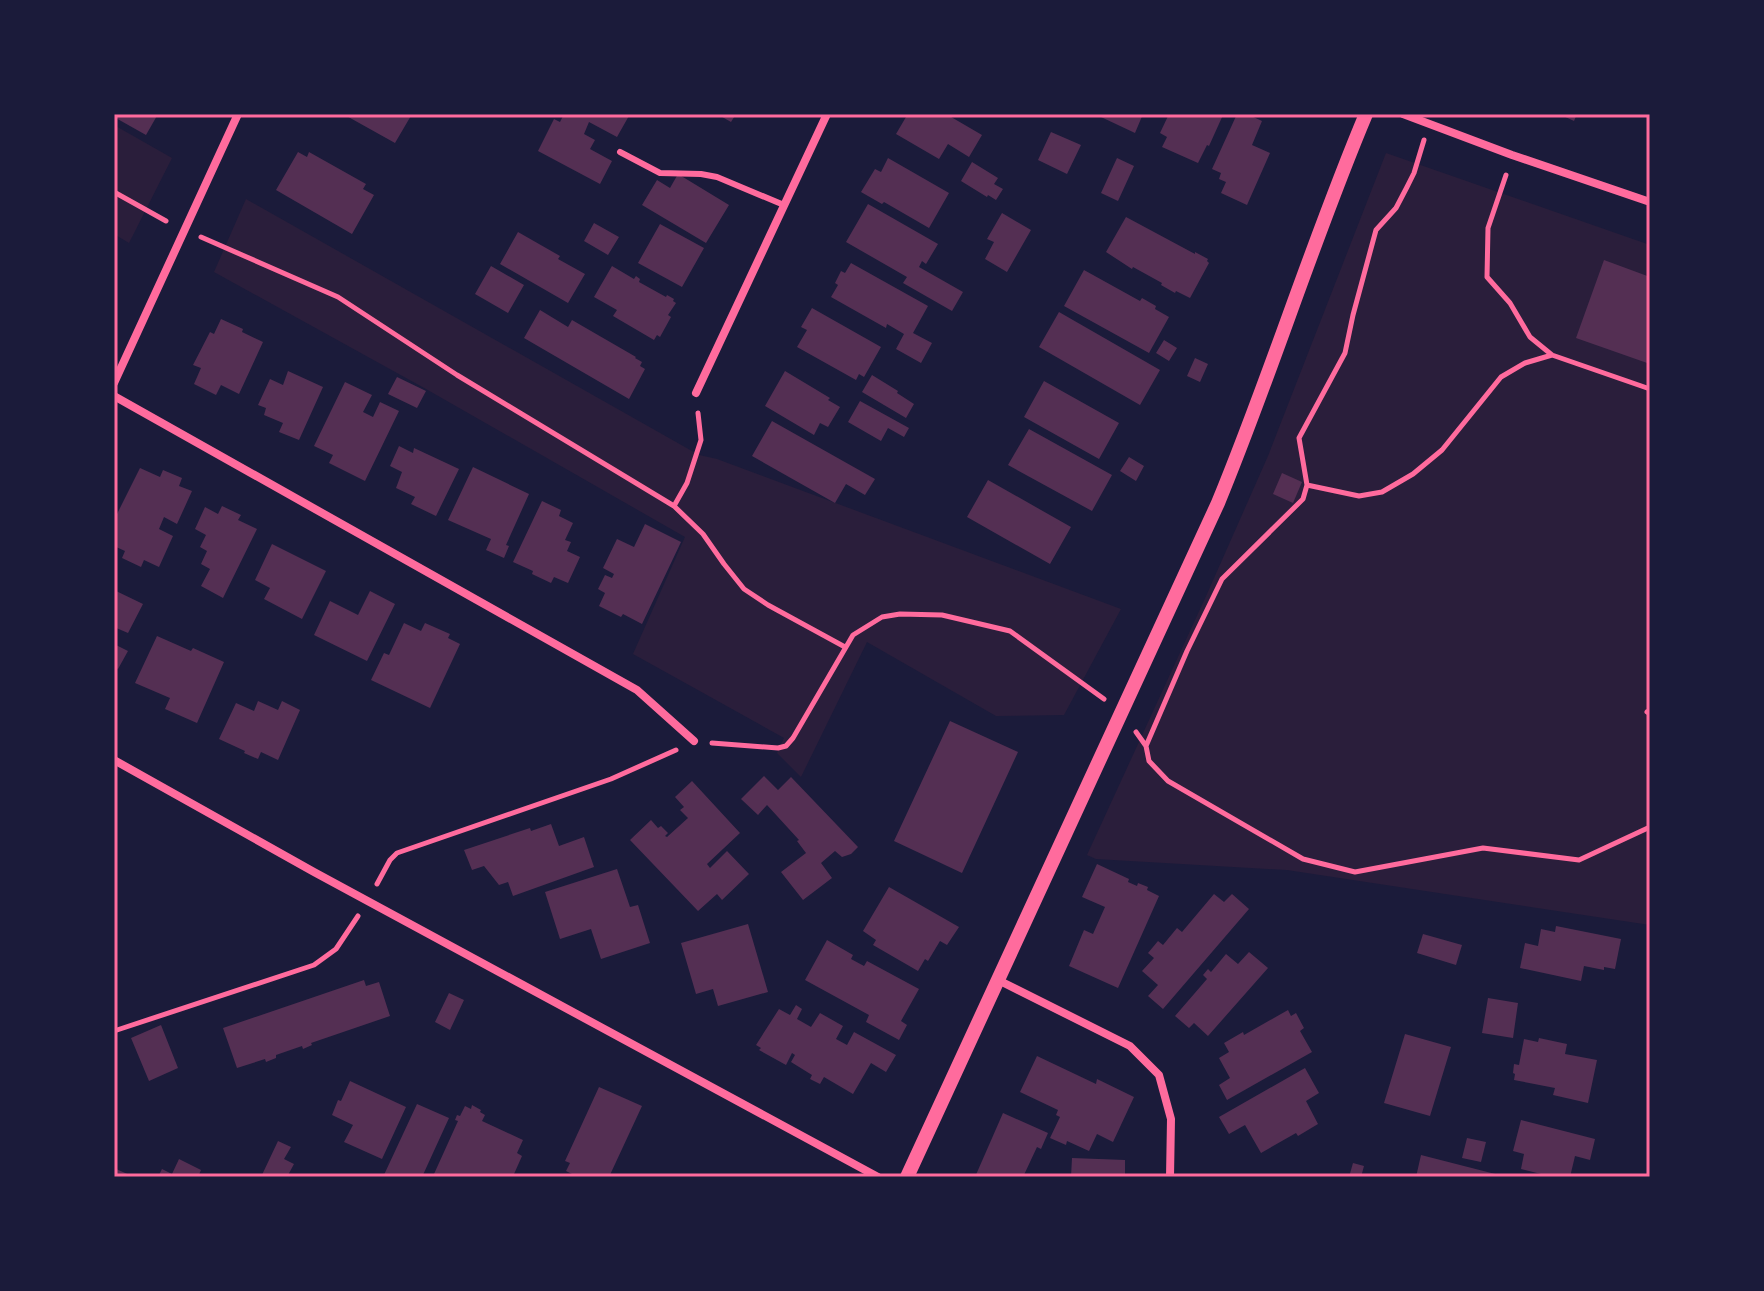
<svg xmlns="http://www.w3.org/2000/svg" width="1764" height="1291" viewBox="0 0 1764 1291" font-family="Mulish,sans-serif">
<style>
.green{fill:#2a1e3b}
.building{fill:#542f53}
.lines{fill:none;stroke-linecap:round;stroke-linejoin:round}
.path{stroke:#ff6b9d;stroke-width:5}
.service{stroke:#ff6b9d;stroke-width:6}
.minor{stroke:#ff6b9d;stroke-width:8}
.tertiary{stroke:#ff6b9d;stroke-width:14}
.neatline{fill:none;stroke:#ff6b9d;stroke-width:3}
</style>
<rect width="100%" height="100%" fill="#1b1b3a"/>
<path class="green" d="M114 125 172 158 129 243 114 234Z
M1386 153 1650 245V925L1287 870 1096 859 1087 855 1207 594 1268 456Z
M246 199 699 455 717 459 1121 609 1064 715 996 716 867 642 801 777 777 753 784 738 633 654 685 537 426 389 214 272Z"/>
<path class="building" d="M114 114H158L146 135 114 117Z
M343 114H412L395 143Z
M564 114H630L617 137 589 122 584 134 595 140 590 149 612 161 600 184 538 151 554 119 560 122Z
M717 114H736L731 122Z
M900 114H946L982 135 969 157 948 144 939 159 896 134 906 117Z
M1102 114H1143L1135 133 1101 117Z
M1169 114 1223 115 1209 146 1207 145 1198 163 1162 147 1167 137 1160 133Z
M1237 114H1247L1262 121 1252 145 1270 153 1247 205 1221 193 1226 182 1219 179 1221 173 1212 169Z
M1559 114H1577L1574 121Z
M1051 132 1081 145 1067 174 1038 160Z
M298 152 307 157 309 152 366 184 363 189 374 195 352 234 276 190Z
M888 158 949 193 929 228 884 202 882 204 861 192 875 169 881 172Z
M1117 158 1134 166 1118 201 1101 193Z
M972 162 998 178 994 184 1003 189 996 200 988 195 987 197 961 181Z
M678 174 729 205 706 243 642 205 657 180 670 188Z
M868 204 938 244 926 264 922 261 919 267 963 292 952 311 903 283 907 277 846 242Z
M1002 213 1031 230 1007 272 985 259 994 242 987 239Z
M1126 217 1195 254V252L1208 259 1207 261 1209 263 1190 298 1176 291 1175 293 1161 285 1162 283 1133 267 1132 269 1106 252Z
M594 223 619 237 608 255 584 241Z
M660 224 704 248 682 287 638 263Z
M518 232 560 256 558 259 585 274 568 303 500 264Z
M1604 260 1650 277V364L1576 338Z
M851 263 928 306 913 333 932 343 921 363 896 349 904 334 887 324 886 328 831 297 838 285 835 283 841 271 845 273Z
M491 266 524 285 508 313 475 294Z
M612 266 634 279 636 276 640 279 639 282 666 297 667 295 674 299 673 301 676 303 668 315 671 317 660 337 657 335 654 340 613 316 617 310 594 297Z
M1084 270 1140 301 1142 298 1156 306 1155 309 1169 317 1149 353 1064 306Z
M812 308 881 347 864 377 859 374 856 380 797 347 807 330 801 327Z
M540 310 568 327 572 320 636 357 635 358 642 362 640 366 645 369 629 399 524 338Z
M1059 312 1160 370 1140 405 1039 347Z
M221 319 243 329 242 332 263 342 239 394 221 385 216 395 194 384 201 368 193 365 210 332 214 334Z
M1164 340 1177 348 1169 361 1156 353Z
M1195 358 1208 364 1200 382 1187 376Z
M288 371 323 387 299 440 279 432 283 423 264 415 266 408 258 405 270 379 283 385Z
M785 371 830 398 828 400 840 407 828 427 820 423 814 435 765 406Z
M872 375 898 391 897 393 914 404 906 418 862 392Z
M397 377 426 391 417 408 388 394Z
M1044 381 1119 423 1099 459 1024 417Z
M345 382 372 395 363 412 373 417 380 402 399 411 365 481 329 463 333 455 314 446Z
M860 401 909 428 904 437 888 428 881 441 848 422Z
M772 421 875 479 865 495 846 484 835 503 752 456Z
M1029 429 1112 475 1092 511 1008 465Z
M399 446 413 453 414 448 459 469 436 516 411 504 415 497 396 488 402 472 390 466Z
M1129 457 1144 466 1136 481 1120 471Z
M473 467 529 494 506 545 509 546 504 558 486 550 491 539 448 520Z
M140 468 160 477 163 470 182 478 179 486 192 491 177 524 164 517 159 529 173 536 159 567 144 560 141 567 122 558 125 551 114 546V520Z
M1282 473 1302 482 1293 503 1273 494Z
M988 480 1071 527 1050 564 967 517Z
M542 501 561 510 559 516 573 523 565 540 571 542 567 551 580 557 568 583 554 577 551 583 532 574 533 571 513 562Z
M222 506 241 515 238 520 257 529 223 598 201 586 210 569 201 564 207 551 200 547 206 535 195 529 205 507 218 514Z
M645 524 681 542 642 624 623 614 621 617 599 606 605 593 598 589 605 575 612 578 614 574 603 568 617 539 634 547Z
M272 544 326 571 302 619 264 599 270 588 255 580Z
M114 590 143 604 128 633 114 627Z
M370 591 395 604 367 661 314 635 330 601 358 615Z
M404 623 421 631 425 623 450 634 448 638 460 644 430 708 371 680 384 653 389 655Z
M157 636 191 651 193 648 224 662 197 723 165 709 170 698 135 683Z
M114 644 128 651 118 669 114 667Z
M258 701 278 710 282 701 300 710 278 760 261 752 258 759 244 753 245 751 219 739 236 703 254 711Z
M950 721 1018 752 962 873 894 841Z
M764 776 778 790 791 777 858 847 851 854 842 857 835 851 821 863 832 878 803 900 781 872 806 853 797 841 799 840 767 805 758 815 741 799Z
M692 781 740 833 707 864 710 868 727 851 749 874 722 900 717 894 698 911 630 840 651 820 658 828 661 826 668 833 665 836 667 837 688 818 680 810 684 807 675 797Z
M551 824 559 846 584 837 594 867 513 896 508 882 499 885 484 866 472 870 464 850 530 828 531 831Z
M1097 864 1129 879 1128 882 1137 886 1138 883 1148 887 1147 890 1159 896 1118 988 1069 966 1084 930 1093 934 1105 907 1082 897Z
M617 869 630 907 638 905 650 943 601 959 591 929 560 939 545 892Z
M889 887 959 927 947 945 940 941 928 961 925 959 918 971 873 945 876 940 863 931Z
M1214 894 1224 902 1232 894 1249 909 1163 1009 1148 996 1158 985 1142 971 1154 958 1148 953 1158 941 1163 945 1177 928 1182 932Z
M748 924 768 992 718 1006 713 989 696 994 681 943Z
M1556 926 1621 939 1615 969 1604 967V970L1584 966 1581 981 1520 968 1525 943 1538 946 1541 929 1555 932Z
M1423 934 1462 945 1456 965 1417 953Z
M827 940 853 955 851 959 864 966 867 961 919 989 901 1021 907 1025 899 1040 866 1022 869 1015 805 980Z
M1249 952 1268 968 1208 1036 1194 1023 1189 1028 1175 1016 1207 979 1203 975 1208 969 1211 972 1226 954 1238 964Z
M364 980 366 986 379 982 390 1016 311 1043 312 1045 303 1049 302 1046 276 1055V1058L266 1062 265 1059 237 1068 223 1028Z
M449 993 464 1000 450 1030 435 1022Z
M1488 998 1518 1003 1513 1038 1482 1033Z
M796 1005 802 1009 797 1019 811 1027 820 1013 843 1026 836 1039 847 1045 854 1032 896 1055 886 1072 871 1063 853 1094 824 1077 820 1084 810 1079 812 1075 791 1062 795 1055 792 1053 786 1065 759 1050 761 1048 756 1045 779 1009 790 1015Z
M1288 1010 1291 1016 1296 1013 1304 1028 1300 1031 1312 1052 1227 1100 1219 1085 1230 1078 1219 1058 1229 1052 1224 1043 1243 1032 1244 1035Z
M161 1025 178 1068 149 1081 131 1038Z
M1405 1034 1451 1047 1430 1116 1384 1103Z
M1539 1038 1567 1044 1565 1054 1597 1060 1588 1103 1553 1095 1555 1088 1514 1080 1515 1074 1513 1073 1514 1064 1519 1065 1524 1039 1538 1042Z
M1037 1056 1096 1084 1097 1079 1134 1097 1113 1142 1097 1134 1089 1151 1067 1141 1066 1145 1050 1138 1060 1117 1056 1115 1058 1110 1020 1092Z
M1305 1068 1319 1093 1306 1101 1318 1124 1298 1136 1296 1133 1261 1153 1245 1125 1229 1134 1219 1117Z
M350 1081 406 1107 382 1159 344 1142 353 1125 332 1115 338 1100 341 1101Z
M599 1087 642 1106 609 1177H578L566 1171 570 1163 565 1161Z
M417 1104 449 1118 422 1177H383Z
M472 1105 481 1110 480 1112 485 1115 482 1121 523 1140 517 1153 522 1156 514 1174 520 1177H440L434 1174 458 1121 455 1120 457 1115 460 1116 465 1106 471 1109Z
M1003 1113 1048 1133 1041 1149 1037 1147 1023 1177H975Z
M1521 1120 1595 1139 1590 1160 1575 1156 1570 1177H1553L1521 1169 1524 1154 1513 1151Z
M1467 1138 1486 1142 1481 1162 1462 1158Z
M278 1141 291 1147 284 1159 294 1164 287 1177H261Z
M1421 1155 1503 1176V1177H1416Z
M1072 1158 1125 1160V1177H1071Z
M179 1159 201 1170 198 1177H158L162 1169 172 1174Z
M1353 1163 1364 1166 1361 1177H1349Z
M114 1168 134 1177H114Z"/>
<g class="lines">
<path class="path" d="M1506 175 1488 228 1487 277 1510 303 1530 337 1552 355 1650 389
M114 192 166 221
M201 237 338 297 457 375 674 506 703 534 724 564 744 589 768 605 845 647
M1307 485 1359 496 1382 492 1413 474 1442 450 1501 377 1525 363 1552 355
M674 506 687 483 701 440 698 413
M1647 712 1650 714
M1136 732 1146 746 1149 761 1168 781 1303 859 1355 872 1483 848 1579 860 1650 827
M712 743 778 748 786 746 793 738 853 635 882 617 900 614 942 615 1010 631 1104 699
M1146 746 1187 651 1222 579 1303 499 1307 485 1299 438 1345 353 1353 315 1376 230 1396 208 1407 187 1414 173 1424 140
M377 884 390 860 397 853 611 779 676 750
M114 1031 314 965 336 949 358 916"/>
<path class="service" d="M620 152 660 173 701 174 717 177 784 205"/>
<path class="minor" d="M1403 114 1512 155 1650 202
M114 383 238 114
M696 393 827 114
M114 396 637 690 694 741
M114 760 314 872 878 1177
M998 980 1130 1046 1159 1075 1171 1119 1170 1177"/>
<path class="tertiary" d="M907 1177 1218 503C1271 375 1312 242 1366 114"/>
</g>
<rect width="1764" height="1291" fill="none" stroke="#1b1b3a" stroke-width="232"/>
<rect x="116" y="116" width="1532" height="1059" class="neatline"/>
</svg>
